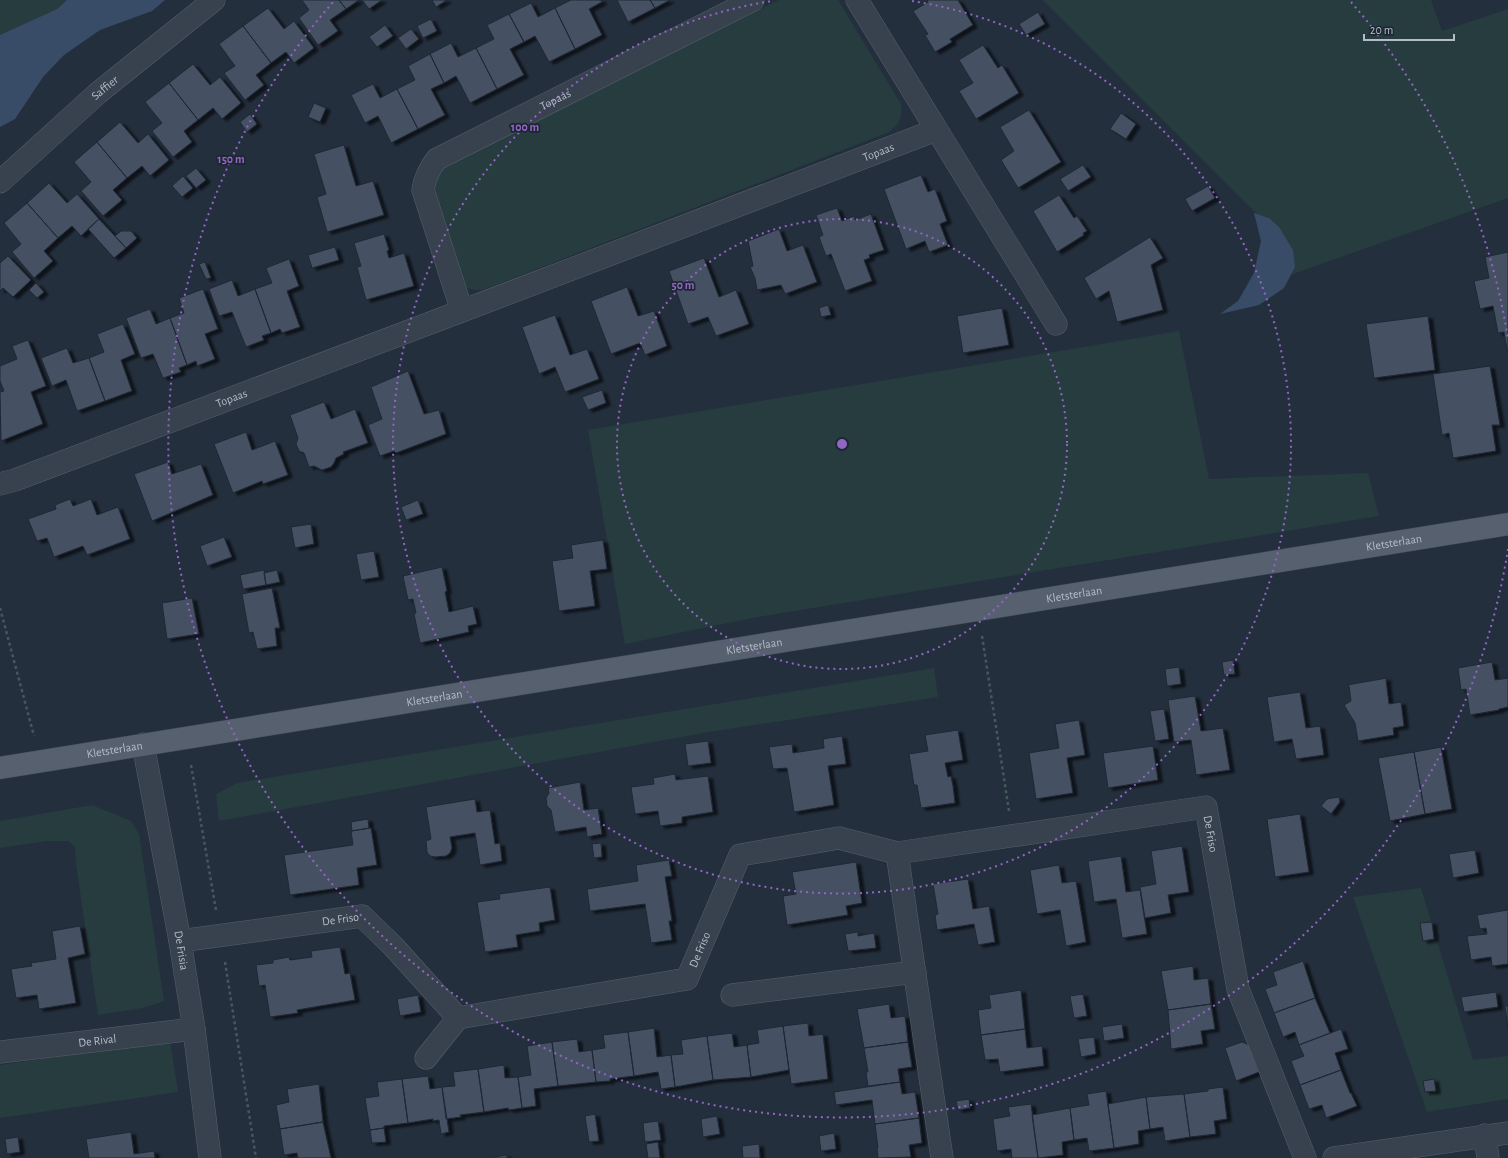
<svg xmlns="http://www.w3.org/2000/svg" width="1508" height="1158" viewBox="0 0 1508 1158" font-family="'Alegreya Sans',sans-serif">
<style>
.green{fill:#263c3f}
.water{fill:#394c67}
.building{fill:#455162;stroke:#1f2835;filter:url(#shadow)}
.lines{fill:none;stroke-linecap:round;stroke-linejoin:round}
.minor-casing{stroke:#565f6c;stroke-width:23}
.major-casing{stroke:#414a57;stroke-width:23}
.path{stroke:#44595c;stroke-width:2.5;stroke-dasharray:3 3;stroke-linecap:butt}
.minor{stroke:#38414e;stroke-width:22}
.major{stroke:#56606e;stroke-width:22}
.ring{fill:none;stroke:#9266c3;stroke-width:2;stroke-dasharray:2 4}
.labels{text-anchor:middle;stroke-width:3.5;stroke-linejoin:round;paint-order:stroke}
.street-label{font-size:12px;fill:#b4bcc9;stroke:#1d2633}
.centre{fill:#9266c3;stroke:#1d2633;stroke-width:2}
.ring-label{font-size:12px;text-anchor:middle;font-weight:bold;fill:#9266c3;stroke:#1d2633;stroke-width:3.5;stroke-linejoin:round;paint-order:stroke}
</style>
<defs>
<filter id="shadow"><feDropShadow dx="4.5" dy="2.5" stdDeviation="1" flood-color="#0009"/></filter>
</defs>
<rect width="100%" height="100%" fill="#242f3e"/>
<path class="green" d="M0 0H67L57 9 0 35Z
M779 0H838L901 104C902 119 900 123 889 132L483 290H474L465 287 433 190 437 178 447 166 655 59Z
M1043 0H1431L1442 31 1508 9V198L1290 275 1295 267 1269 218 1257 214Z
M1179 331 1209 479 1368 473 1379 516 752 618 625 644 588 430Z
M934 668 938 697 709 732 219 821 216 794 237 783Z
M92 805 131 821 139 834 164 1001 143 1008 98 1015 76 864 75 847 68 841H47L0 848V821Z
M1421 888 1473 1060 1508 1056V1099L1427 1112 1353 897Z
M170 1040 178 1092 0 1118V1065Z"/>
<path class="water" d="M67 0H165L152 11 100 30 64 55 43 77 15 119 0 127V35L57 9Z
M1254 213 1269 218 1279 227 1293 250 1295 267 1284 288 1259 305 1220 314 1238 301 1254 273 1261 241Z"/>
<path class="building" d="M302 0H339L346 9 330 20 338 31 318 45 299 18 309 10Z
M339 0H359L346 9Z
M362 0H382L369 9Z
M432 0H447L436 7Z
M571 0H601L602 2 589 9 602 35 575 49 555 8Z
M617 0H650L655 8 628 22Z
M650 0H670L655 8Z
M927 0H958L973 25 950 39 952 42 935 52 925 35 928 34 913 11 928 2Z
M531 3 538 17 555 8 575 49 549 62 535 36 524 42 509 14Z
M268 8 284 29 294 21 314 48 294 63 286 52 271 63 243 26Z
M1038 12 1045 24 1026 35 1019 24Z
M509 14 524 42 510 49 524 75 497 89 476 48 494 39 487 25Z
M431 19 437 31 423 38 417 26Z
M385 25 393 36 377 47 369 37Z
M243 26 271 63 256 75 264 85 245 100 224 73 235 66 219 44Z
M411 29 419 39 406 49 398 38Z
M451 43 458 57 476 48 497 89 470 103 456 76 444 83 430 54Z
M983 45 998 68 1002 65 1019 93 976 119 959 91 973 83 959 60Z
M430 54 444 83 431 89 445 115 418 129 397 89 415 80 408 66Z
M193 64 210 85 220 77 241 103 222 119 213 108 198 120 169 83Z
M169 83 198 120 184 131 192 142 173 157 152 131 162 123 145 102Z
M373 84 380 98 397 89 418 129 391 143 378 116 365 123 351 95Z
M314 103 326 108 320 122 308 117Z
M1029 110 1061 162 1018 188 1001 160 1014 151 1000 127Z
M1121 113 1136 124 1126 139 1110 129Z
M250 114 257 124 247 132 240 122Z
M120 122 138 143 148 134 169 160 150 176 142 166 127 178 97 142Z
M97 142 127 178 113 190 122 200 103 216 81 191 91 182 74 162Z
M344 145 356 186 373 181 384 215 327 232 317 197 326 194 314 154Z
M1083 165 1091 177 1068 191 1060 179Z
M196 168 206 180 196 188 186 176Z
M921 175 928 192 935 189 947 221 940 224 948 245 929 252 925 241 906 249 884 189Z
M183 176 193 188 182 197 172 186Z
M49 183 67 203 77 194 99 219 81 236 72 226 58 238 27 203Z
M1208 186 1215 198 1192 211 1185 199Z
M1059 195 1074 218 1077 216 1087 231 1083 233 1084 235 1057 252 1033 211Z
M27 203 58 238 44 251 53 261 34 278 12 252 21 244 4 223Z
M837 208 842 221 854 216 855 220 871 214 884 250 869 255 870 258 864 260 872 281 845 291 831 254 826 256 819 237 823 235 816 215Z
M99 219 126 248 114 258 88 229Z
M779 229 787 251 803 245 817 282 785 294 781 285 757 290 755 278 750 267 753 266 748 241Z
M121 231H131L137 238 126 248 115 236Z
M384 234 389 250 387 251 389 258 404 253 414 286 366 300 357 267 361 266 354 243Z
M1150 237 1163 258 1151 265 1163 310 1117 322 1109 291 1096 299 1084 278Z
M335 247 339 260 312 268 308 255Z
M1508 252V350H1507L1504 332 1498 333 1493 306 1480 309 1474 281 1489 278 1485 257Z
M8 256 31 280 13 297 3 288 0 291V263Z
M704 258 719 297 736 290 749 324 716 336 708 317 688 324 669 271Z
M289 259 299 286 287 291 300 327 282 333 280 329 271 333 255 289 272 283 266 268Z
M205 262 211 278 206 279 199 264Z
M232 280 238 296 255 289 271 333 262 336 264 340 246 347 232 312 219 316 209 289Z
M36 283 44 292 37 298 29 290Z
M627 287 638 316 654 311 667 346 645 355 640 343 611 354 591 301Z
M203 289 218 329 205 334 215 359 197 366 196 361 187 365 170 318 184 313 179 298Z
M828 305 831 315 821 317 819 308Z
M1002 308 1009 345 963 353 957 316Z
M150 309 156 324 170 318 187 365 179 368 181 372 163 378 153 354 141 358 126 318Z
M555 315 570 355 587 349 599 379 565 392 555 367 539 374 522 327Z
M1428 316 1435 370 1374 378 1366 324Z
M123 324 135 354 121 360 132 391 105 401 89 358 104 352 97 334Z
M28 340 46 386 31 392 43 424 1 441 0 392 4 391 0 381V366L17 359 12 346Z
M67 348 73 363 89 358 105 401 77 411 66 380 52 386 41 358Z
M1490 366 1500 425H1492L1496 451 1453 458 1449 433 1442 435 1433 374Z
M408 371 424 414 439 410 446 434 396 453 394 451 380 456 368 425 382 419 371 387Z
M602 390 606 403 588 410 582 397Z
M324 402 331 419 355 409 368 443 343 452 344 454 336 458 334 463 331 467 322 470 314 466 309 467 304 453 299 451 296 444 298 438 290 415Z
M246 432 252 450 275 441 288 475 263 484 262 481 233 493 214 444Z
M168 462 172 474 201 464 213 495 152 521 134 474Z
M70 499 73 506 91 499 97 515 118 507 130 539 87 555 83 546 54 557 47 538 37 541 28 519 56 509 55 505Z
M418 500 423 514 406 520 401 507Z
M311 524 314 544 295 548 291 527Z
M224 537 232 557 207 566 200 546Z
M603 540 607 569 590 571 595 606 559 611 552 561 573 558 571 545Z
M374 551 379 577 361 580 356 554Z
M442 567 447 591 445 592 449 612 473 606 477 624 468 626 469 632 420 643 414 614 416 613 413 599 408 600 403 576Z
M264 570 266 585 243 589 240 575Z
M277 570 280 582 266 585 264 573Z
M272 588 280 628H275L277 646 257 649 253 632 249 633 242 594Z
M192 598 199 634 167 639 162 603Z
M1233 660 1235 674 1224 675 1222 662Z
M1492 662 1495 680 1508 678V707L1499 709V710L1470 715 1466 689 1461 690 1458 668Z
M1179 667 1181 684 1167 686 1165 669Z
M1387 678 1386 680 1389 704 1401 702 1404 726 1393 728 1394 735 1358 741 1355 723 1344 705 1351 701 1349 686 1347 685Z
M1300 692 1306 728 1320 726 1324 755 1296 759 1292 739 1274 742 1267 697Z
M1195 696 1201 731 1223 728 1230 770 1196 775 1191 740 1174 742 1168 700Z
M1164 709 1169 739 1155 741 1150 711Z
M1079 720 1085 755 1067 758 1073 793 1036 799 1029 753 1059 748 1055 724Z
M958 730 963 760 945 763 948 777 951 776 953 786 955 803 921 808 917 785H914L909 754 928 751 925 735Z
M842 736 846 764 828 766 834 805 794 812 787 768 773 769 769 747 792 744 793 753 824 748 823 739Z
M708 741 711 763 688 766 685 744Z
M1153 746 1158 780 1108 788 1103 753Z
M1441 747 1452 809 1425 814 1414 752Z
M1414 752 1425 814 1390 821 1378 758Z
M675 774 676 780 708 776 713 812 682 817V823L660 826 658 811 635 814 631 787 654 784 653 778Z
M580 782 584 810 598 808 602 834 587 837 586 827 555 832 551 810 547 806 546 798 549 793 548 788Z
M1339 797 1340 802 1331 814 1321 806 1327 799Z
M475 799 477 812 490 810 495 844 500 843 502 861 480 865 475 833 450 837 452 848 450 853 446 856 435 857 430 856 427 852 426 841 431 839 426 807Z
M1300 814 1309 872 1275 877 1267 819Z
M368 819 369 828 352 831 351 822Z
M371 828 377 865 357 868 359 885 290 895 284 855 353 845 351 831Z
M601 843 602 857 594 858 592 844Z
M1182 846 1189 892 1168 895 1171 913 1145 918 1140 887 1156 884 1151 851Z
M1475 850 1479 873 1453 878 1449 854Z
M1121 856 1126 892 1140 890 1147 934 1122 938 1116 899 1094 902 1088 861Z
M669 860 672 876 665 877 672 921H669L672 940 651 943 645 904 590 911 587 889 638 881 636 865Z
M856 862 862 903 846 906 848 915 787 925 783 896 796 894 792 872Z
M1059 865 1062 883 1076 881 1086 942 1066 946 1060 910 1037 914 1030 870Z
M968 879 973 909 989 906 995 942 978 945 974 924 937 930 935 915 938 914 933 884Z
M550 887 555 920 539 923 540 931 516 935 518 947 485 952 477 902 500 899 499 894Z
M1508 910V964L1492 966 1491 957 1471 960 1467 936 1487 934 1486 928 1480 929 1477 915Z
M1432 922 1434 939 1423 941 1420 923Z
M80 926 85 954 68 958 76 1003 39 1009 37 995 16 998 11 969 32 966 31 963 56 959 52 931Z
M858 932V936L874 933 876 948 848 951 845 934Z
M340 947 345 974 350 973 355 1000 297 1010 298 1013 270 1017 265 985 259 986 256 965 273 963V960L289 957 290 960 312 957 311 951Z
M1303 961 1315 998 1274 1013 1265 989 1277 985 1273 972Z
M1193 966 1194 980 1208 978 1211 1004 1168 1010 1161 971Z
M1021 990 1025 1029 981 1035 978 1010 991 1008 989 995Z
M1496 992 1498 1007 1464 1012 1461 997Z
M1083 994 1087 1016 1074 1018 1070 996Z
M418 995 421 1012 400 1016 397 999Z
M1315 998 1330 1033 1299 1045 1295 1032 1283 1037 1274 1013Z
M889 1004 891 1018 905 1016 908 1042 864 1048 857 1009Z
M1211 1004 1215 1029 1201 1031 1203 1044 1171 1049 1168 1010Z
M1505 1006H1508V1028Z
M808 1023 809 1036 823 1034 828 1079 791 1084 783 1026Z
M1122 1024 1124 1038 1104 1041 1102 1027Z
M783 1026 789 1070 751 1077 747 1045 759 1043 757 1030Z
M654 1028 657 1057 671 1055 675 1087 661 1089 658 1072 634 1076 628 1032Z
M1025 1029 1027 1048 1042 1046 1044 1066 1000 1072 998 1059 985 1060 981 1035Z
M1341 1029 1348 1049 1335 1053 1341 1070 1300 1085 1291 1061 1304 1056 1299 1045Z
M628 1032 634 1076 610 1079V1081L596 1082 592 1050 605 1048 603 1035Z
M732 1033 734 1047 747 1045 751 1077 713 1080 707 1036Z
M707 1036 713 1080 675 1087 671 1055 683 1054 681 1040Z
M1094 1037 1096 1054 1081 1057 1078 1039Z
M577 1039 579 1052 592 1050 596 1082 558 1086 552 1042Z
M552 1042 558 1086 534 1089 536 1106 522 1108 518 1077 531 1075 527 1046Z
M908 1042 912 1067 898 1069 900 1082 868 1086 866 1072H868L864 1048Z
M1242 1042 1249 1045 1259 1072 1236 1081 1225 1048Z
M504 1065 505 1078 518 1077 522 1108 509 1110 508 1108 484 1112 478 1069Z
M478 1069 484 1112 460 1115 461 1117 446 1119 442 1087 455 1086 453 1072Z
M1341 1070 1350 1093H1351L1357 1106 1326 1118 1322 1105 1309 1109 1300 1085Z
M428 1076 430 1089 442 1087 449 1132 441 1134 439 1120 433 1121V1119L408 1123 402 1079Z
M402 1079 408 1123 384 1126V1128L370 1130 365 1098 379 1096 377 1082Z
M1434 1079 1436 1091 1425 1092 1423 1081Z
M900 1082 902 1094 915 1092 919 1118 875 1124 872 1100 836 1105 834 1092Z
M319 1084 323 1122 280 1129 276 1105 289 1102 287 1089Z
M1223 1087 1227 1119 1214 1121 1216 1134 1190 1137 1184 1094 1208 1091V1089Z
M1106 1091 1114 1148 1089 1151 1087 1138 1074 1140 1070 1108 1089 1105 1087 1094Z
M1184 1094 1190 1137 1165 1141 1163 1127 1150 1129 1146 1097Z
M1146 1097 1150 1129 1138 1131 1139 1144 1114 1148 1108 1104Z
M969 1099 970 1108 958 1110 956 1101Z
M1031 1104 1038 1158H1012L1011 1149 997 1151 993 1119 1010 1116 1008 1107Z
M1070 1108 1074 1140 1062 1142 1063 1155 1038 1158 1032 1115Z
M595 1114 599 1141 589 1142 585 1116Z
M717 1116 720 1134 703 1137 701 1119Z
M919 1118 922 1143 909 1145 911 1157 878 1158 877 1148H878L875 1124Z
M658 1121 661 1140 645 1142 643 1123Z
M323 1122 331 1158H298L297 1153 284 1155 280 1129Z
M384 1128 386 1142 372 1143 370 1130Z
M131 1132 134 1154 154 1151 155 1158H89L86 1139Z
M834 1133 836 1149 821 1151 819 1136Z
M18 1137 20 1152 7 1154 5 1139Z
M658 1142 660 1158H648L646 1144Z
M759 1144 760 1158H743L742 1146Z
M507 1155V1158H495L494 1157Z"/>
<g class="lines">
<defs>
<g id="minor">
<path d="M857 0 1056 324"/>
<path id="s1" d="M0 182 98 93 214 0"/>
<path id="s2" d="M462 311 423 190C425 177 429 169 437 159L753 0"/>
<path id="s3" d="M0 484 15 480 462 311 936 130"/>
<path id="s4" d="M143 744 180 941 194 1029 210 1158"/>
<path d="M897 853 942 1158"/>
<path id="s5" d="M180 941 362 916 393 946 458 1018 687 979 740 855 839 838 897 853 1206 807 1238 989 1305 1158"/>
<path d="M732 995 915 972"/>
<path id="s6" d="M0 1052 194 1029"/>
<path d="M426 1058 458 1018"/>
<path d="M1485 1135 1488 1158"/>
<path d="M1334 1158 1508 1133"/>
</g>
<g id="major">
<path id="s7" d="M0 768 1508 524"/>
</g>
</defs>
<use href="#minor" class="minor-casing"/>
<use href="#major" class="major-casing"/>
<path class="path" d="M0 608 34 736
M982 636 1009 811
M191 765 216 910
M225 962 256 1158"/>
<use href="#minor" class="minor"/>
<use href="#major" class="major"/>
</g>
<g class="ring">
<circle cx="842" cy="444" r="225"/>
<path d="M912 1A449 449 0 1 1 772 1"/>
<path d="M1508 549A674 674 0 1 1 333 2M1351 2A674 674 0 0 1 1508 339"/>
</g>
<g class="labels">
<g class="street-label">
<text dy="4" stroke="none"><textPath href="#s1" startOffset="141">Saffier</textPath></text>
<text dy="4" stroke="none"><textPath href="#s2" startOffset="294">Topaas</textPath></text>
<text dy="4" stroke="none"><textPath href="#s3" startOffset="939">Topaas</textPath></text>
<text dy="4" stroke="none"><textPath href="#s3" startOffset="247">Topaas</textPath></text>
<text dy="4" stroke="none"><textPath href="#s7" startOffset="1412">Kletsterlaan</textPath></text>
<text dy="4" stroke="none"><textPath href="#s7" startOffset="1088">Kletsterlaan</textPath></text>
<text dy="4" stroke="none"><textPath href="#s7" startOffset="764">Kletsterlaan</textPath></text>
<text dy="4" stroke="none"><textPath href="#s7" startOffset="440">Kletsterlaan</textPath></text>
<text dy="4" stroke="none"><textPath href="#s7" startOffset="116">Kletsterlaan</textPath></text>
<text dy="4" stroke="none"><textPath href="#s5" startOffset="1191">De Friso</textPath></text>
<text dy="4" stroke="none"><textPath href="#s5" startOffset="162">De Friso</textPath></text>
<text dy="4" stroke="none"><textPath href="#s4" startOffset="210">De Frisia</textPath></text>
<text dy="4" stroke="none"><textPath href="#s5" startOffset="588">De Friso</textPath></text>
<text dy="4" stroke="none"><textPath href="#s6" startOffset="98">De Rival</textPath></text>
</g>
</g>
<circle cx="842" cy="444" r="6" class="centre"/>
<g class="ring-label">
<text x="525" y="131">100 m</text>
<text x="231" y="163">150 m</text>
<text x="683" y="289">50 m</text>
</g>
<path d="M1364 34v6h90v-6" fill="none" stroke="#b4bcc9" stroke-width="2"/>
<text x="1370" y="34" font-size="12" fill="#b4bcc9" stroke="#1d2633" stroke-width="3" paint-order="stroke">20 m</text>
</svg>
